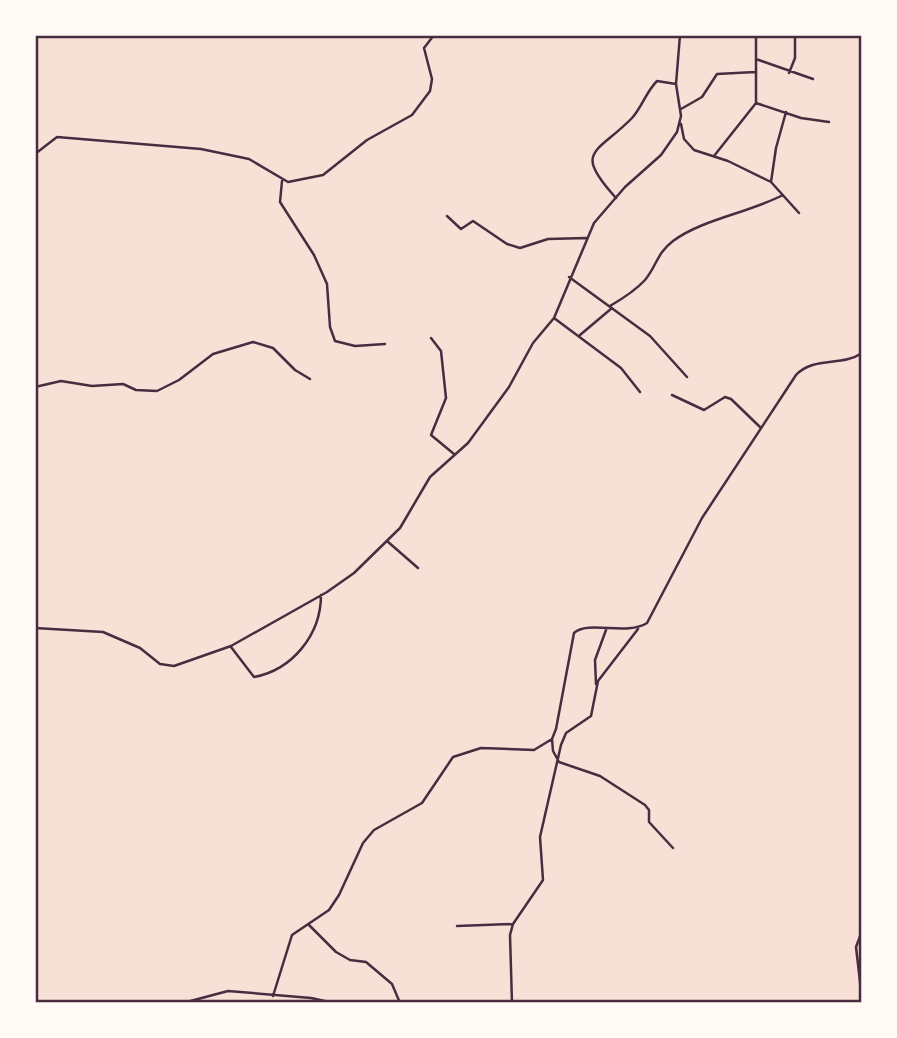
<svg xmlns="http://www.w3.org/2000/svg" width="897" height="1038" viewBox="0 0 897 1038" font-family="'Fira Sans',sans-serif">
<style>
.lines{fill:none;stroke-linecap:round;stroke-linejoin:round}
.minor{stroke:#4a2c40;stroke-width:2.5}
.neatline{fill:none;stroke:#4a2c40;stroke-width:2.5}
</style>
<rect width="100%" height="100%" fill="#f7e1d7"/>
<g class="lines">
<path class="minor" d="M756 59 813 79
M789 73 795 58V35
M756 103 801 118 829 122
M681 109 702 97 717 74 755 72
M681 124 684 139 694 150 728 161 771 182 799 213
M35 154 57 137 201 149 249 159 288 182 323 175 367 140 412 115 430 91 432 79 424 48 434 35
M714 156 756 103V35
M282 181 280 202 314 255 327 284 330 327 335 341 355 346 385 344
M771 182 776 148 786 112
M616 198C572 150 597 154 632 118 642 107 646 92 657 81L676 84
M447 216 461 229 473 221 507 244 520 248 548 239 586 238
M569 277 650 336 687 377
M610 306C622 299 635 291 645 280 656 267 657 253 673 241 703 219 748 213 783 195
M554 318 621 368 640 392
M580 335 612 308
M431 338 441 351 446 398 431 435 454 454
M35 387 61 381 92 386 123 384 136 390 157 391 179 380 213 354 253 342 273 348 295 370 310 379
M672 395 704 410 725 397 731 399 760 427
M387 541 418 568
M35 628 103 632 140 648 160 664 174 666 231 646 327 592 354 573 400 528 430 477 468 443 509 387 533 343 554 318 594 223 625 187 661 155 677 132 681 116 676 84 680 35
M231 647 254 677C292 670 321 635 321 595
M596 684 595 660 606 630
M552 739 553 751 559 762 600 776 645 805 649 810V822L673 848
M309 925 336 952 350 960 366 962 392 984 400 1003
M457 926 513 924
M862 931 856 947 862 999
M273 996 292 935 329 910 339 895 363 843 374 830 422 803 453 757 481 748 534 750 552 739 556 729 574 633C588 620 627 636 647 623L702 518 796 375C814 356 842 367 862 353
M183 1003 228 991 311 998 334 1003
M512 1003 510 935 513 924 543 880 540 837 561 745 566 733 591 716 598 681 638 629"/>
</g>
<rect width="897" height="1038" fill="none" stroke="#fffaf5" stroke-width="74"/>
<rect x="37" y="37" width="823" height="964" class="neatline"/>
</svg>
